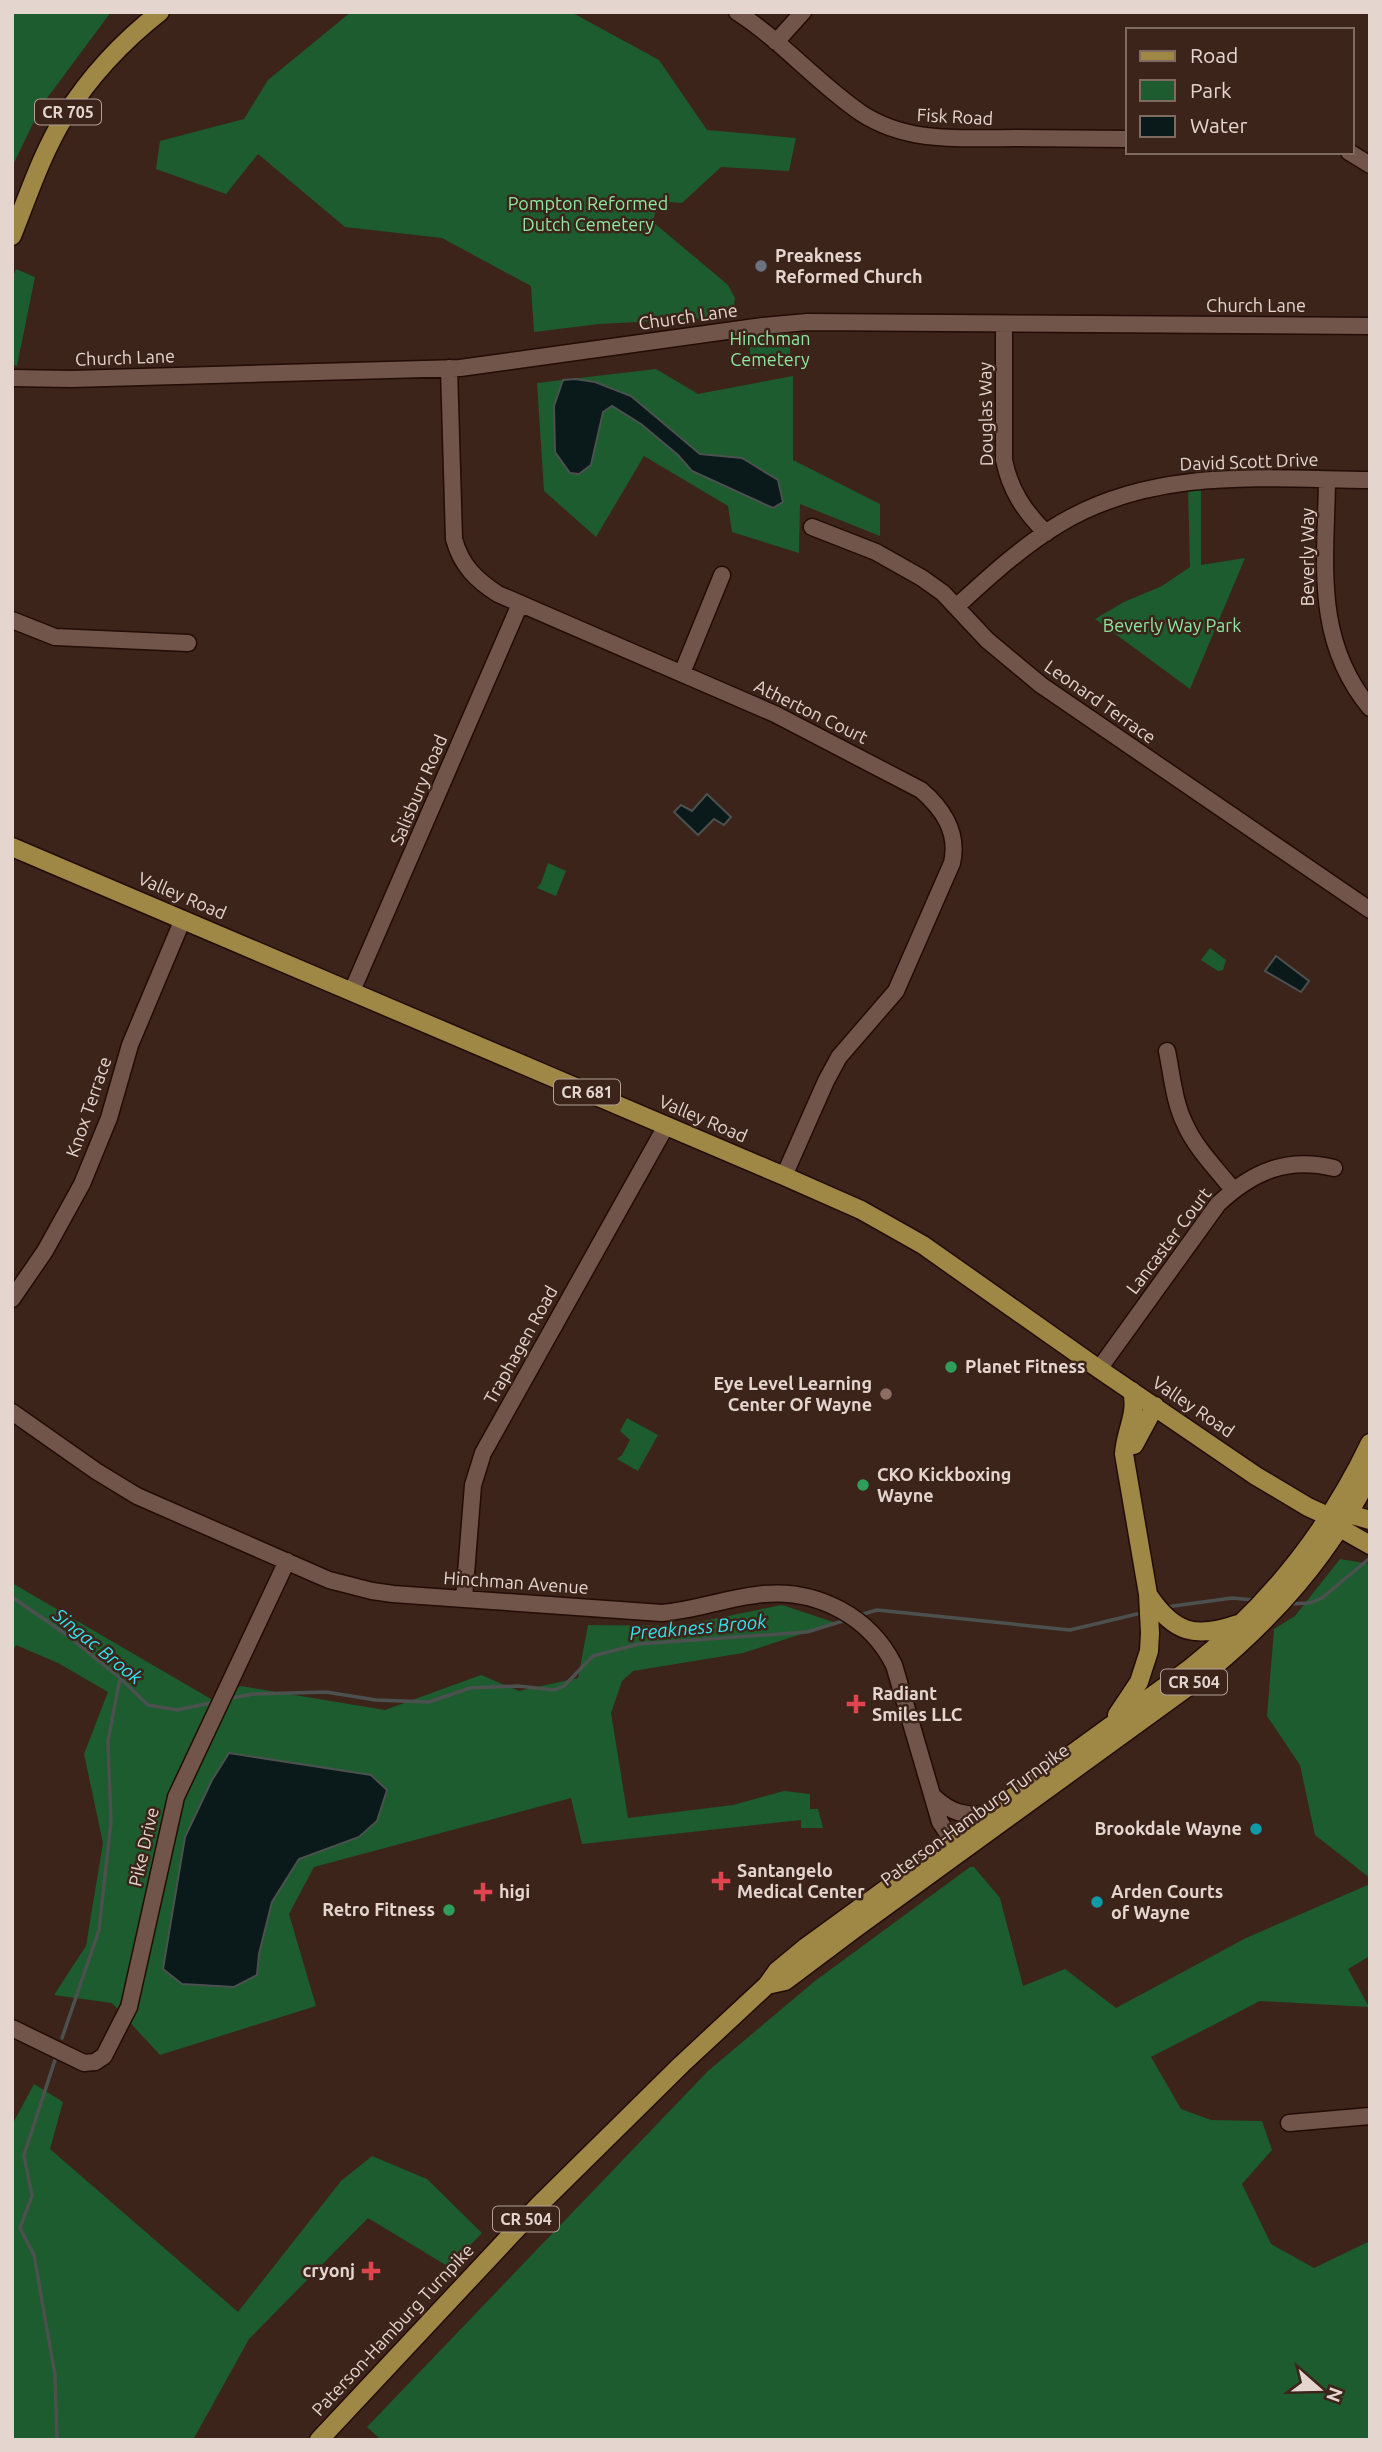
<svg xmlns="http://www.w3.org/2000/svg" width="1382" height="2452" viewBox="0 0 1382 2452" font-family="Ubuntu,sans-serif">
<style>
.green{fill:#1c5c2e}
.water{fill:#0a191a;stroke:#4c5150;stroke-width:2}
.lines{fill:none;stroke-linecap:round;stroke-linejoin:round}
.stream{stroke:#4c5150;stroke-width:3.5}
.minor-casing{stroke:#220c05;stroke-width:19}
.major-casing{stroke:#220c05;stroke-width:21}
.minor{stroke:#71554b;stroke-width:16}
.major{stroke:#9f8745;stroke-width:18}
.worship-dot{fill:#6b7280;stroke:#3c241b;stroke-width:2.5}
.leisure-dot{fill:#2e9e5b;stroke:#3c241b;stroke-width:2.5}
.education-dot{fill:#8d6e63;stroke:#3c241b;stroke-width:2.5}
.health-dot{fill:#e0444e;stroke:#3c241b;stroke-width:2.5}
.culture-dot{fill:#0f9aa8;stroke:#3c241b;stroke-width:2.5}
.labels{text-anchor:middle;stroke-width:5;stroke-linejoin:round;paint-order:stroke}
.shield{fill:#3c241b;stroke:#b2a099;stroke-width:2}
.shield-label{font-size:16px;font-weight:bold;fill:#e5d5cf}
.street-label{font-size:18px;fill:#e5d5cf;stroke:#3c241b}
.park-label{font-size:18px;fill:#8de89f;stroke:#3c241b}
.poi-label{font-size:18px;font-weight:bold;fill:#e5d5cf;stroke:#3c241b;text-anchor:start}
.water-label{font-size:19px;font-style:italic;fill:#30e3ef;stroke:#3c241b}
</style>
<rect width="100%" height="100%" fill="#3c241b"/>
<path class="green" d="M12 12H111L42 105 12 167Z
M351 12H571L659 60 707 130 796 138 789 171 721 167 682 203 658 201 653 222 728 285 735 298 732 317 599 324 534 332 531 286 442 238 345 227 258 154 226 194 156 169 160 141 244 119 268 80Z
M16 269 35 277 17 366 12 364V279Z
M789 329 791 366 751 369 749 332Z
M656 369 698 394 793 376V460L880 504V536L800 504 799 553 732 532 728 506 644 456 596 537 544 491 537 383Z
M1201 485V565L1245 558 1190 689 1095 619 1124 602 1162 586 1190 567 1188 487Z
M548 863 566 871 556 896 537 888 541 883Z
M1210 948 1226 960 1223 970 1218 971 1201 960Z
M627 1418 658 1435 638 1471 617 1459 622 1455 630 1440 620 1431Z
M1340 1559 1370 1564V1878L1315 1835 1300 1765 1267 1716 1274 1629 1295 1616Z
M12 1583 211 1699 241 1686 385 1710 481 1675 519 1691 578 1678 588 1625 678 1626 782 1605 836 1623 743 1653 633 1671 622 1681 611 1713 628 1818 733 1805 784 1791 810 1794V1809H818L823 1828H801V1820L582 1844 571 1798 314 1867 289 1914 316 2006 160 2055 112 2003 54 1995 86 1946 103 1843 84 1754 108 1692 58 1663 16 1645 12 1651Z
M970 1867H974L1000 1898 1023 1986 1065 1969 1116 2008 1246 1938 1370 1884V1956L1348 1969 1369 2007 1260 2001 1151 2057 1181 2109 1211 2120 1262 2121 1272 2150 1242 2184 1271 2244 1314 2268 1370 2241V2440H381L367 2427 708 2071 815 1981Z
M34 2084 63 2102 50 2149 238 2312 341 2181 372 2156 427 2179 482 2233 449 2267 368 2218 249 2339 193 2440H12V2125Z"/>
<path class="water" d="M575 379 595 382 631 396 700 454 742 458 778 480 783 502 773 508 692 471 678 455 641 424 612 406 603 412 591 465 579 474 570 473 555 452 554 406 563 380Z
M707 794 731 817 724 825 714 819 698 835 674 812 681 805 692 811Z
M1276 956 1309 981 1301 992 1265 971Z
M229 1753 371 1775 387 1790 377 1821 359 1837 299 1859 272 1902 259 1954 257 1975 234 1987 182 1984 163 1969 185 1837 212 1780Z"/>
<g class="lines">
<path class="stream" d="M12 1597 64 1633 120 1678 148 1705 177 1710 210 1703
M1290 1604 1310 1603 1322 1598 1370 1558
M1166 1607 1232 1598 1254 1600
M860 1615 877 1610 1070 1630 1137 1614
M231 1698 253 1694 326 1692 376 1700 429 1702 470 1688 518 1686 554 1690 564 1686 593 1656 639 1644 807 1632 846 1620
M62 2038 99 1930 111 1822 108 1741 120 1678
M55 2060 24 2155 32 2196 20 2228 34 2255 55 2375 57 2440"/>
<defs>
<path id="minor" d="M737 12C782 41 817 83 861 113 908 144 963 138 1016 138 1054 138 1091 139 1128 139
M776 42 803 12
M1349 152 1370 165
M1004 324V460C1010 490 1024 511 1046 533
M449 368 454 539C461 565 476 580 498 594L775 714 921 790C943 809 959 832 952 863L896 991 839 1057 826 1081 784 1176
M12 378 71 379 460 368 763 326 807 322 1370 326
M1327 480C1326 562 1313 639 1370 708
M812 527 876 552 922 578 943 593 987 640 1041 685 1370 910
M956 607C989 577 1022 546 1061 523 1155 467 1265 479 1370 480
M12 620 55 637 188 643
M682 673 722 575
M352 991 520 604
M1167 1051C1172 1075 1174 1102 1185 1124 1196 1149 1217 1169 1233 1190
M12 1299 45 1251 82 1184 109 1118 130 1045 183 919
M1099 1369 1218 1204C1253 1171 1287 1157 1334 1168
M12 1412 96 1471 137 1496 329 1580 372 1591 393 1594 662 1613C696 1610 730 1597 764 1594 818 1589 870 1617 894 1665L940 1822 952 1840 962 1849
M464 1599 473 1485 483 1453 666 1126
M934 1797C951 1813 965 1816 987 1814
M12 2028 84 2063 95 2062 104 2056 129 2007 176 1797 287 1561
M1289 2123 1370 2116"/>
<path id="major" d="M12 236C28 196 42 153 65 116 90 76 123 41 160 12
M12 847 784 1176 861 1210 923 1245 1099 1369 1256 1476 1308 1507 1330 1517 1340 1528 1370 1545
M1134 1445 1155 1406
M1339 1515 1349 1514 1370 1520
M1149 1596C1174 1633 1195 1639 1238 1624
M1117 1715 1139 1682 1149 1651 1150 1633 1148 1594 1124 1454C1125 1432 1138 1414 1132 1391
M767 1985 777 1971 806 1947 1189 1669C1267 1608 1327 1533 1370 1443
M319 2440 539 2205 682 2064 767 1985 785 1981 857 1927 1203 1676C1274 1618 1328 1557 1370 1475"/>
</defs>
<use href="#minor" class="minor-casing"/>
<use href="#major" class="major-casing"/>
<use href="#minor" class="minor"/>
<use href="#major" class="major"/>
</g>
<circle class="worship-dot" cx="761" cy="266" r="7"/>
<g class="leisure-dot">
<circle cx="951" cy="1367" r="7"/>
<circle cx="863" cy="1485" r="7"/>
<circle cx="449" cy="1910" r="7"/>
</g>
<circle class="education-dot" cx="886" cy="1394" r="7"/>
<g class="health-dot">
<path d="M852.5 1693.5h7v7h7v7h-7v7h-7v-7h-7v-7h7z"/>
<path d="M717.5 1870.5h7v7h7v7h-7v7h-7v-7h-7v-7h7z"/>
<path d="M479.5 1881.5h7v7h7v7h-7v7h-7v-7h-7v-7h7z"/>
<path d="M367.5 2260.5h7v7h7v7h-7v7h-7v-7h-7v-7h7z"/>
</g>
<g class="culture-dot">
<circle cx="1256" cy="1829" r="7"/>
<circle cx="1097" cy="1902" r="7"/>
</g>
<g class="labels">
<g class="shield">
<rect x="35" y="99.5" width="66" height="25" rx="5"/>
<rect x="554" y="1079.5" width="66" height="25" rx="5"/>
<rect x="1161" y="1669.5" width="66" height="25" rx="5"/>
<rect x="493" y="2206.5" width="66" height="25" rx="5"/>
</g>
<g class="shield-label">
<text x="68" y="118">CR 705</text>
<text x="587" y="1098">CR 681</text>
<text x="1194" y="1688">CR 504</text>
<text x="526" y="2225">CR 504</text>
</g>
<g class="street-label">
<text transform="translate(955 117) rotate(3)" y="6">Fisk Road</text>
<text x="1256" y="312">Church Lane</text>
<text transform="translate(688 317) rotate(-8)" y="6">Church Lane</text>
<text transform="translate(125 358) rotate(-2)" y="6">Church Lane</text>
<text transform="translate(986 414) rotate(-91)" y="6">Douglas Way</text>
<text transform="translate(1249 462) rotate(-2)" y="6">David Scott Drive</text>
<text transform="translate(1308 557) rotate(-90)" y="6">Beverly Way</text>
<text transform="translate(1100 702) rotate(35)" y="6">Leonard Terrace</text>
<text transform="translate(811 712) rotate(26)" y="6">Atherton Court</text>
<text transform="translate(419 790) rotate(-67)" y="6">Salisbury Road</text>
<text transform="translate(182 896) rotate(23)" y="6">Valley Road</text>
<text transform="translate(89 1107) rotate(-71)" y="6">Knox Terrace</text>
<text transform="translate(703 1119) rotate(23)" y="6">Valley Road</text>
<text transform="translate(1169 1241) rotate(-53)" y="6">Lancaster Court</text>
<text transform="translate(521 1345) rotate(-61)" y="6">Traphagen Road</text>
<text transform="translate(1193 1407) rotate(34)" y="6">Valley Road</text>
<text transform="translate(516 1583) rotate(4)" y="6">Hinchman Avenue</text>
<text transform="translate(975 1815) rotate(-36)" y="6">Paterson-Hamburg Turnpike</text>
<text transform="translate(144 1847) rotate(-77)" y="6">Pike Drive</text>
<text transform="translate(393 2330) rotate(-47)" y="6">Paterson-Hamburg Turnpike</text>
</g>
<g class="park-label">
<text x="588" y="210">Pompton Reformed<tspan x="588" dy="21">Dutch Cemetery</tspan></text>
<text x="770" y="345">Hinchman<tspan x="770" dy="21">Cemetery</tspan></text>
<text x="1172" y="632">Beverly Way Park</text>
</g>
<g class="poi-label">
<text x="775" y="262">Preakness<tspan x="775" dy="21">Reformed Church</tspan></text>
<text x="965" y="1373">Planet Fitness</text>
<text x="872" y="1390" text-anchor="end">Eye Level Learning<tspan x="872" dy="21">Center Of Wayne</tspan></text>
<text x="877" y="1481">CKO Kickboxing<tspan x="877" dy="21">Wayne</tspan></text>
<text x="872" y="1700">Radiant<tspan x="872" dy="21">Smiles LLC</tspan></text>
<text x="1242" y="1835" text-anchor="end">Brookdale Wayne</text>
<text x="737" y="1877">Santangelo<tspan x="737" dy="21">Medical Center</tspan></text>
<text x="499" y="1898">higi</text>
<text x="1111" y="1898">Arden Courts<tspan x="1111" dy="21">of Wayne</tspan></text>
<text x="435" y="1916" text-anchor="end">Retro Fitness</text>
<text x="355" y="2277" text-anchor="end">cryonj</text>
</g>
<g class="water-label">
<text transform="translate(698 1627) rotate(-5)" y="7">Preakness Brook</text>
<text transform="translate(98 1646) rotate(39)" y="7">Singac Brook</text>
</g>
</g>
<rect width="1382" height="2452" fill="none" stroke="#e5d5cf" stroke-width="28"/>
<rect x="1126" y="28" width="228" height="126" fill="#3c241b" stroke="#806b63" stroke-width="2"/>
<rect x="1140" y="51" width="35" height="10" fill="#9f8745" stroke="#806b63" stroke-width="2"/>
<text x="1190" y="63" font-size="21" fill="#e5d5cf">Road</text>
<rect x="1140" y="80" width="35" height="21" fill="#1c5c2e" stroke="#806b63" stroke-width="2"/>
<text x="1190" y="98" font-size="21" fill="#e5d5cf">Park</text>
<rect x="1140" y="116" width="35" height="21" fill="#0a191a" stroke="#806b63" stroke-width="2"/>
<text x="1190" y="133" font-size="21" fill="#e5d5cf">Water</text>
<g transform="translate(1319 2389) rotate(110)" stroke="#3c241b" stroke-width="5" paint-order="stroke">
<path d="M0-5L12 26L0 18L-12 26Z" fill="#e5d5cf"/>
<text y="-10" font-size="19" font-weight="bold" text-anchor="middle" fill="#e5d5cf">N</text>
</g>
</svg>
